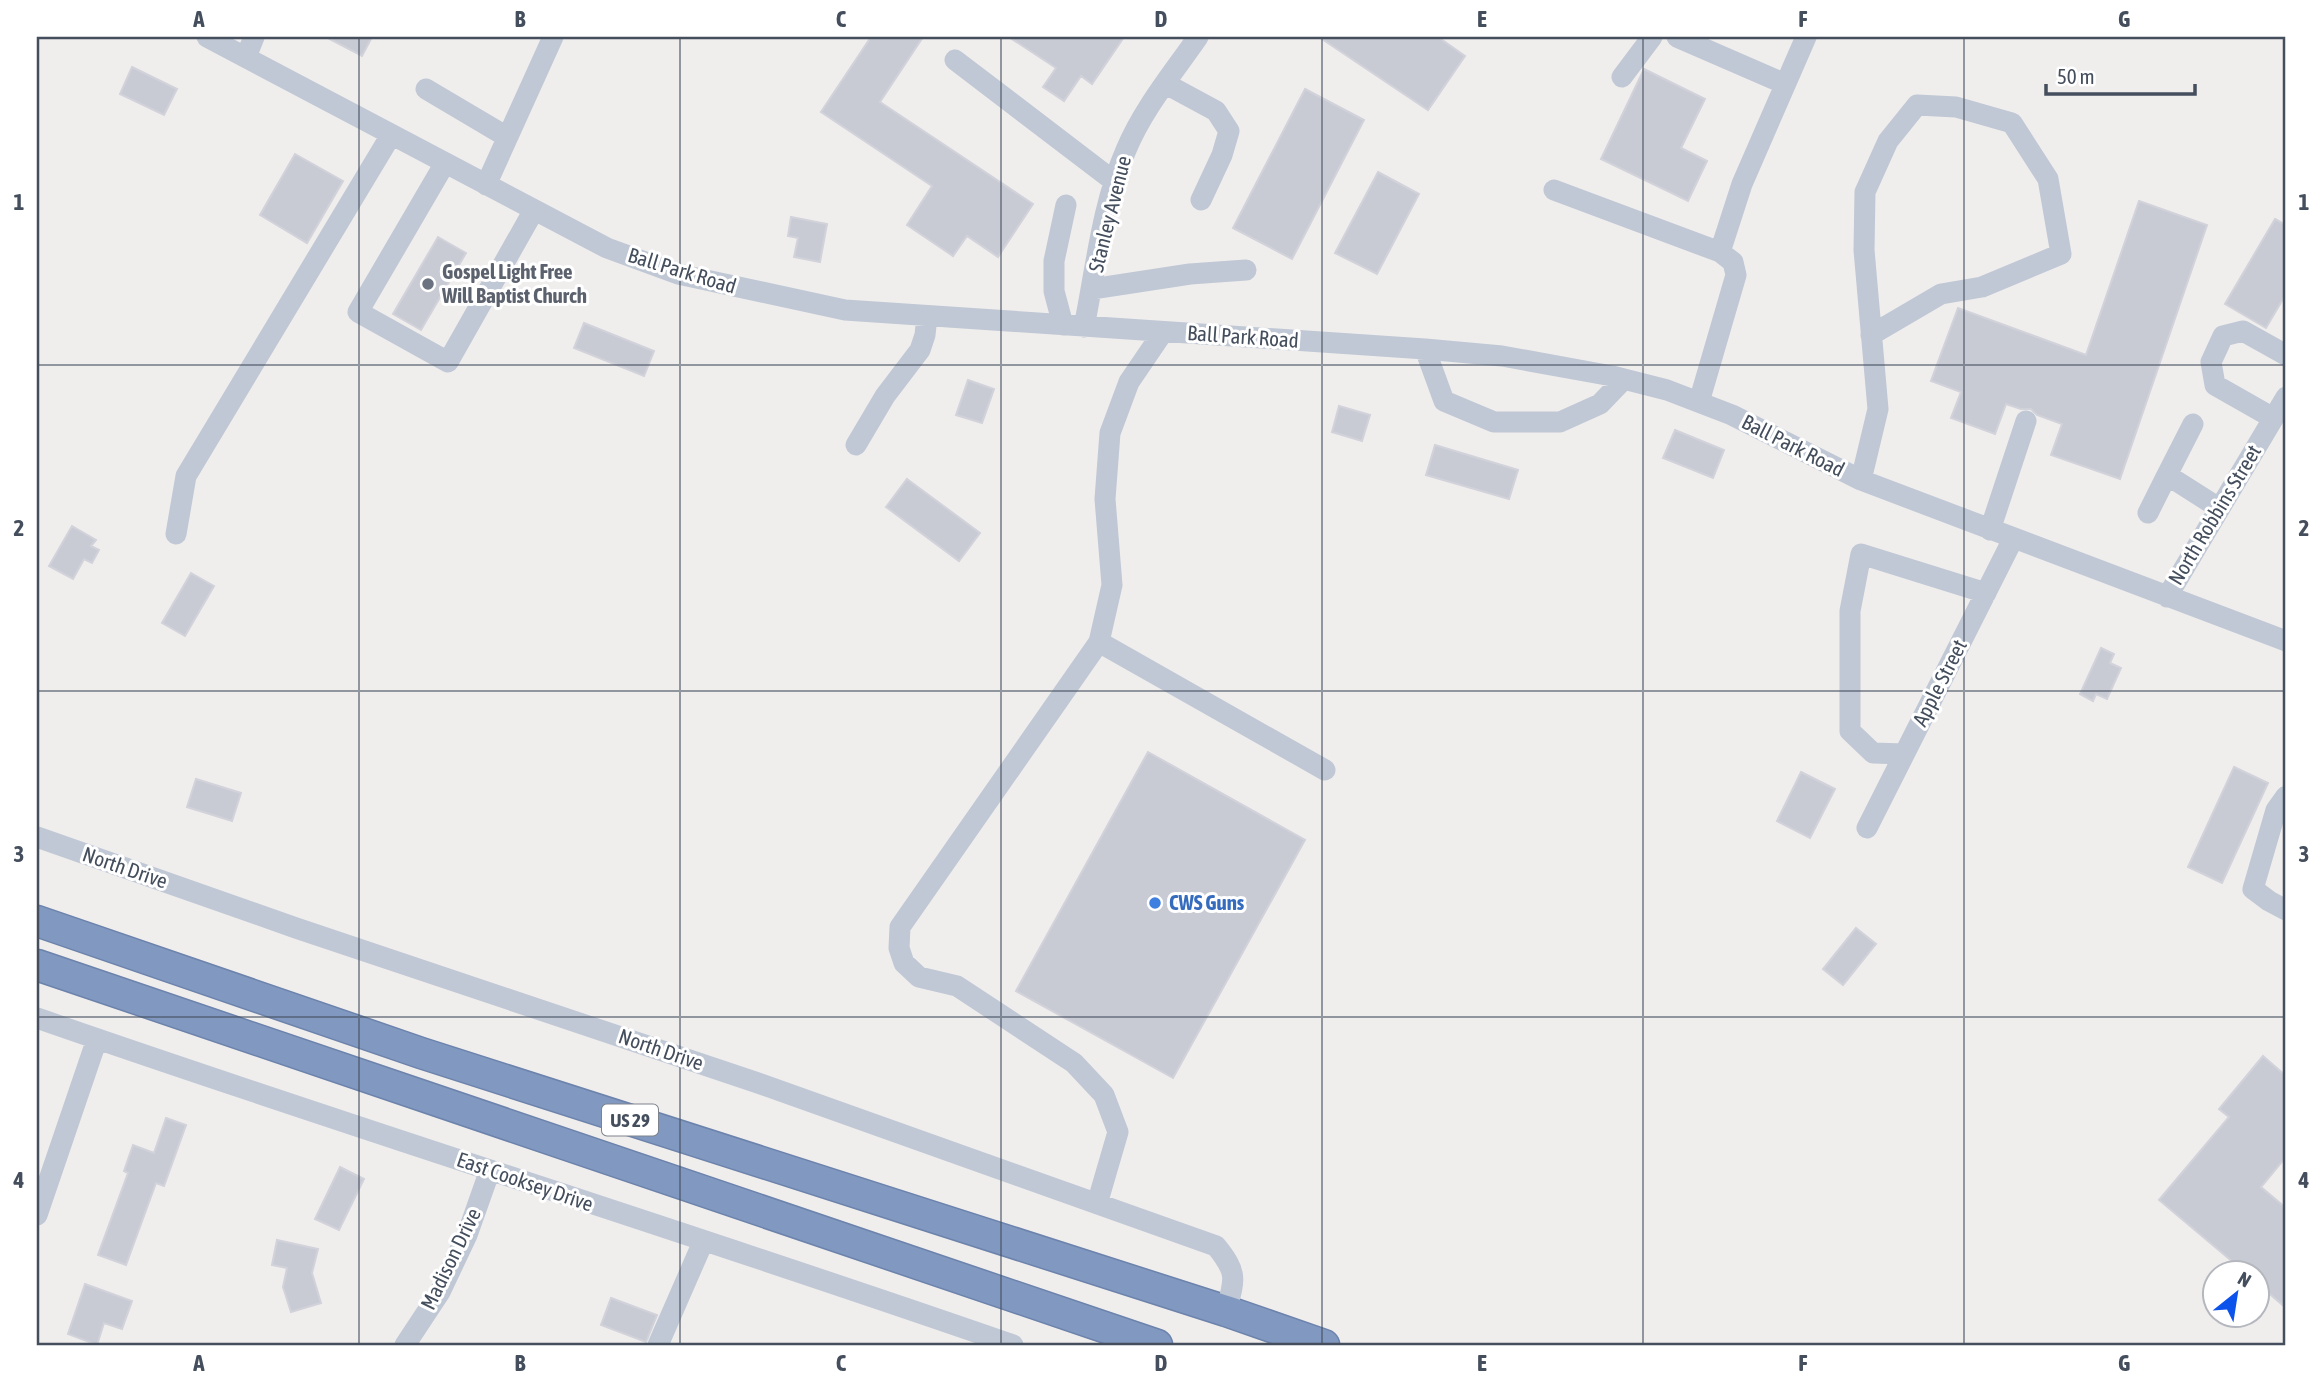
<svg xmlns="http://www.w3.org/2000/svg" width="2323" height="1382" viewBox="0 0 2323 1382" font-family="'Asap Condensed',sans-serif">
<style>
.building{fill:#c9cbd4;stroke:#d1d2da;stroke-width:2}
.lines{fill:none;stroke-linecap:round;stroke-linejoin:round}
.highway-casing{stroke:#6c83ac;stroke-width:33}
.minor{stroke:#bfc8d4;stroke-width:21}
.highway{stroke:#8198c0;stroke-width:30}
.grid{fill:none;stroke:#444e5c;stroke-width:2;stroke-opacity:0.55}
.worship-dot{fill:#6b7280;stroke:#fff;stroke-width:2.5}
.shop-dot{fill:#3f7fe0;stroke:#fff;stroke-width:2.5}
.labels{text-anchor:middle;stroke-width:6;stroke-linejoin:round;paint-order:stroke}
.shield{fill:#fff;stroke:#7c838d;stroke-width:2}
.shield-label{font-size:19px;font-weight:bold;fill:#444e5c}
.street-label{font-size:21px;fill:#444e5c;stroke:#fff}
.worship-label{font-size:21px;font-weight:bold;fill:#5b616d;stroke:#fff;text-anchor:start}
.shop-label{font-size:21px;font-weight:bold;fill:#366cbe;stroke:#fff;text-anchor:start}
.neatline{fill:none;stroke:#444e5c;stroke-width:2.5}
.grid-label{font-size:23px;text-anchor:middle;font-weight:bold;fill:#444e5c}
</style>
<rect width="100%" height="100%" fill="#f0eded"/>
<path class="building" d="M326 37H372L362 56Z
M871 37H923L880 102 1033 204 998 257 967 236 953 256 907 225 932 186 821 112Z
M1009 37H1124L1092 84 1081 76 1064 101 1043 87 1056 68Z
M1319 37H1438L1465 56 1428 110Z
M132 67 177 89 164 115 120 94Z
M1644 69 1705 99 1681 148 1707 161 1688 201 1601 159Z
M1305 89 1364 120 1292 259 1233 228Z
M295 154 343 181 307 243 260 215Z
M1378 172 1419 194 1377 274 1335 253Z
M2139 201 2207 225 2120 479 2051 455 2062 424 2037 415 2031 409H2021L2006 404 1995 434 1951 418 1961 392 1931 381 1958 308 2086 355Z
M791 217 827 224 820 262 794 257 798 238 788 236Z
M2275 219 2286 225V294L2266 328 2225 304Z
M438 237 466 253 421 330 393 314Z
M584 323 654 351 644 376 574 348Z
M968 380 994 389 982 423 956 415Z
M1339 406 1370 415 1362 441 1332 432Z
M1675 430 1724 450 1713 478 1663 458Z
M1435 445 1518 470 1509 499 1426 475Z
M907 479 980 533 959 561 886 507Z
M72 526 96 540 91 546 99 550 92 563 84 559 73 579 49 566Z
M191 573 214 586 185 636 162 623Z
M2101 648 2114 654 2110 663 2121 668 2107 699 2096 694 2093 701 2080 694Z
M1148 752 1305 840 1173 1078 1016 991Z
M2234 767 2268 783 2222 883 2188 867Z
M1801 772 1835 789 1810 838 1777 821Z
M196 779 241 793 232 821 187 807Z
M1856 928 1876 944 1843 985 1823 969Z
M2263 1056 2286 1076V1157L2261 1187 2286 1208V1308L2257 1283V1273H2246L2159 1200 2229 1117 2219 1109Z
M166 1118 186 1125 164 1186 156 1183 126 1265 98 1255 128 1173 124 1171 133 1145 154 1153Z
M340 1167 364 1179 339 1230 315 1219Z
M277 1240 318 1249 312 1273 321 1303 291 1312 283 1287 287 1268 272 1265Z
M85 1284 132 1301 122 1329 104 1323 97 1345 68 1334Z
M611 1298 657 1315 646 1342 601 1325Z"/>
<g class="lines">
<defs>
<path id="highway" d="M37 921 421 1053 1226 1311 1324 1345
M37 965 1157 1345"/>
</defs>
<use href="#highway" class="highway-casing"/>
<path class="minor" d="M207 37 607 248 678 274 845 310 1425 349 1502 356 1612 376 1667 390 1732 415 1861 480 2286 641
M1677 37 1785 84
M246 57 254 37
M955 60 1115 182
M1622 77 1652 37
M1166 84 1216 111 1229 131 1222 155 1201 200
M426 89 507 137
M445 163 358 312 448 362 534 210
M486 185 553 37
M1554 190 1720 252
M1092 289 1190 274 1246 270
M1063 325 1054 291V261L1066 205
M1084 327C1096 268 1102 205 1126 150 1143 109 1173 73 1198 37
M1425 349 1444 401 1494 422H1560L1600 404 1624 379
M1699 402 1736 275 1733 262 1720 252 1742 184 1806 37
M2273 418 2215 385 2211 362 2223 336 2243 331 2286 355
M856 445 885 396 920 350 925 335 927 316
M2167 475 2193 424
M1861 480 1878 409 1864 250 1865 192 1888 141 1917 105 1956 107 2012 123 2048 179 2061 254 1982 287 1941 294 1871 335
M2148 513 2167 475 2219 508
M1990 530 2026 421
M176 534 186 476 391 135
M2167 597 2286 397
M1099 642 1325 770
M1904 754 1873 753 1850 731V611L1861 554 1986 593
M2286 796 2276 810 2253 889 2269 901 2286 910
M1867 828 2013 539
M37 837 296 928 758 1083 1216 1246C1238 1273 1235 1279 1226 1311
M37 1018C361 1131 689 1232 1013 1345
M1097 1204 1118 1132 1104 1095 1074 1063 957 986 919 977 904 963 899 948 900 927 1099 642 1112 585 1105 499 1110 433 1129 382 1163 332
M37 1215 97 1039
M405 1345 440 1292 467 1235 490 1170
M658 1345 703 1242"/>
<use href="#highway" class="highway"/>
</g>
<path class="grid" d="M359 37V1345M680 37V1345M1001 37V1345M1322 37V1345M1643 37V1345M1964 37V1345M37 365H2286M37 691H2286M37 1017H2286"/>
<circle class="worship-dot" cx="428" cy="284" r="7"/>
<circle class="shop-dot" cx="1155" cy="903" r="7"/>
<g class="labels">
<rect class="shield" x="602" y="1104.5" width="56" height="31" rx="5"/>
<g class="shield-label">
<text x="630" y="1127">US 29</text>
</g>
<g class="street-label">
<text transform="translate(1110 214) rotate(-76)" y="7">Stanley Avenue</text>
<text transform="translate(682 271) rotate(17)" y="7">Ball Park Road</text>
<text transform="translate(1243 337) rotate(4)" y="7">Ball Park Road</text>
<text transform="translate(1793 446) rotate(27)" y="7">Ball Park Road</text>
<text transform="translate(2215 515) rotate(-59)" y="7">North Robbins Street</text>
<text transform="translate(1940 683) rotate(-63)" y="7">Apple Street</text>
<text transform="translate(125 868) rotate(19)" y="7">North Drive</text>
<text transform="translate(661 1050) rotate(19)" y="7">North Drive</text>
<text transform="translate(525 1182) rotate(19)" y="7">East Cooksey Drive</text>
<text transform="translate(451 1259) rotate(-64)" y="7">Madison Drive</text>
</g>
<g class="worship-label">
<text x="442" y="279">Gospel Light Free<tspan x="442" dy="24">Will Baptist Church</tspan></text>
</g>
<g class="shop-label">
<text x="1169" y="910">CWS Guns</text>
</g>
</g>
<rect width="2323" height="1382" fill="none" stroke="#ffffff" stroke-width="77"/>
<g transform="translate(2236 1294) rotate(30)"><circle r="33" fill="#ffffff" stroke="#b4b8be" stroke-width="2"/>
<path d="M0-5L12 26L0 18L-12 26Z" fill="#0c53ec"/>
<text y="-10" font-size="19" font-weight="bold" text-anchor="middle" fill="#444e5c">N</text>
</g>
<path d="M2046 84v10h149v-10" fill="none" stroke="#444e5c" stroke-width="3.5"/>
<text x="2057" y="84" font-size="21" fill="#444e5c" stroke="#ffffff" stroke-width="5" paint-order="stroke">50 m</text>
<rect x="38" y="38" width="2246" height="1306" class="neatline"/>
<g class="grid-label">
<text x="199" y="27">A</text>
<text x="520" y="27">B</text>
<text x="841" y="27">C</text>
<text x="1161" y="27">D</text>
<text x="1482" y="27">E</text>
<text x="1803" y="27">F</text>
<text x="2124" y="27">G</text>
<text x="19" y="210">1</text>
<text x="2304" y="210">1</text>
<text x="19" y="536">2</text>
<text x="2304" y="536">2</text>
<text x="19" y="862">3</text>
<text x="2304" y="862">3</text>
<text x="19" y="1188">4</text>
<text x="2304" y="1188">4</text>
<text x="199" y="1371">A</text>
<text x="520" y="1371">B</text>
<text x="841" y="1371">C</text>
<text x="1161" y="1371">D</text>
<text x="1482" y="1371">E</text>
<text x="1803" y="1371">F</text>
<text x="2124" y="1371">G</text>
</g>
</svg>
